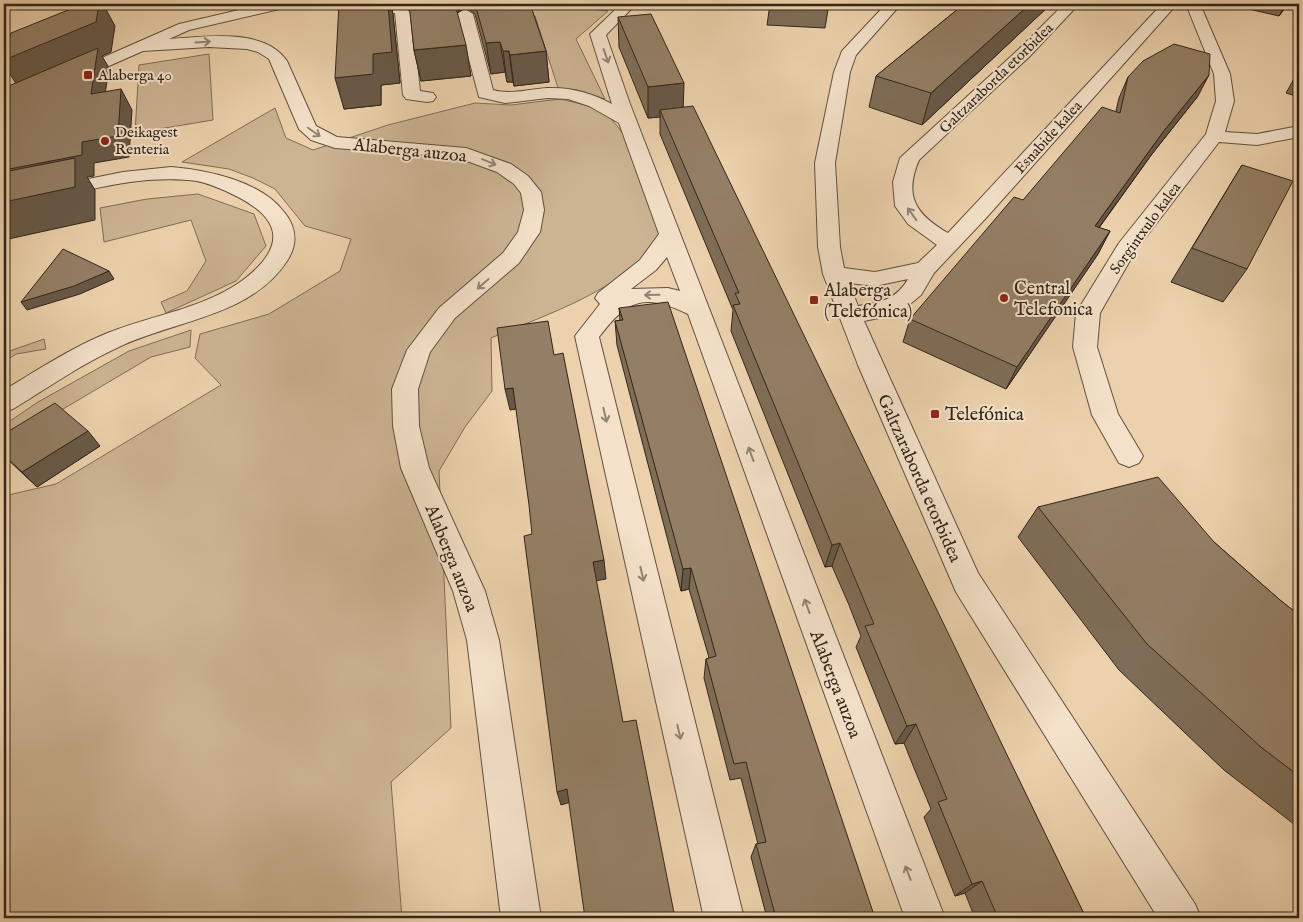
<svg xmlns="http://www.w3.org/2000/svg" width="1303" height="922" viewBox="0 0 1303 922" font-family="'IM FELL English',serif">
<style>
.green{fill:#ccb493;stroke:#7f6d56}
.lines{fill:none;stroke-linecap:round;stroke-linejoin:round}
.street-casing{stroke:#60513e;stroke-width:2}
.street{fill:#f3e1c9;fill-rule:evenodd}
.wall{fill:#7e6d57;stroke:#322619}
.shaded-wall{fill:#675947;stroke:#322619}
.building{fill:#937f65;stroke:#322619}
.oneway{stroke:#928471}
.poi-dot{fill:#8f2418;stroke:#f3e1c9;stroke-width:2}
.labels{text-anchor:middle;stroke-width:4;stroke-linejoin:round;paint-order:stroke}
.far-poi-label{font-size:15px;fill:#322619;stroke:#f3e1c9;text-anchor:start}
.far-street-label{font-size:15px;fill:#322619;stroke:#f3e1c9}
.street-label{font-size:18px;fill:#322619;stroke:#f3e1c9}
.poi-label{font-size:18px;fill:#322619;stroke:#f3e1c9;text-anchor:start}
</style>
<rect width="100%" height="100%" fill="#ecd1ac"/>
<filter id="stains"><feTurbulence type="fractalNoise" baseFrequency=".004" numOctaves="4"/><feColorMatrix values="0 0 0 0 .2 0 0 0 0 .09 0 0 0 0 .02 0 0 0 .5 -.17"/></filter>
<radialGradient id="worn" r=".72"><stop offset=".6" stop-color="#630" stop-opacity="0"/><stop offset="1" stop-color="#630" stop-opacity=".3"/></radialGradient>
<path class="green" d="M513 4H577L574 7 608 11 576 39 605 99 577 90 558 88 535 16 485 21Z
M209 54 213 120 135 133 139 65Z
M560 99C577 103 597 106 610 118 639 146 649 201 661 239 620 291 550 313 491 338L492 391 465 427 439 471 451 728 391 782 402 918H4V496L56 484 221 385 195 358 200 334 269 314 340 271 351 239 305 226 275 189 253 178 229 169 182 162 275 108 286 138 313 150 388 125 475 103 511 105Z
M198 194 254 214 266 246 236 281 166 313 161 302 187 291 206 261 191 220 104 242 100 208 147 199Z
M191 330 190 347 151 357 4 444V425L38 402 129 351Z
M44 339 46 349 16 354 4 362V353Z"/>
<g class="lines">
<defs>
<path id="street" d="M265 4H290L288 7 189 30 169 39C205 37 264 27 287 61L316 126 337 137 466 148 511 164 528 176 541 192 544 210 540 232 519 263 455 318 430 352 418 389 419 426 429 468 485 591 499 640 541 918H501L467 640 453 591 401 468 393 426 392 389 407 350 439 308 503 253 518 232 524 210 521 193 514 184 497 172 456 157 335 148 311 140 299 129 269 59 258 52 247 49 209 47 143 51 4 112V101L179 24Z
M318 4 404 6 412 15 420 91 433 93 436 97 433 101 427 102 406 99 403 95 395 13 325 8 320 7Z
M621 4H636L606 35 630 104 945 918H905L688 314C644 293 628 299 599 337L744 918H704L575 336 600 304 595 298 598 293 640 260 659 234 619 123 589 106 568 99 548 98 505 103 479 97 457 14 465 9 473 14 493 90C511 95 529 89 548 88 570 87 592 93 612 104L590 34ZM667 257 680 291 668 288 631 289 656 270Z
M886 4H901L856 55 850 72 835 163 840 247 844 268 875 272 918 263 937 245 908 224 895 206 893 182 900 158 1018 50 1064 4H1079L1030 56 919 160C903 197 917 215 948 233L1162 4H1177L986 218 934 273 921 295 898 314 864 321 978 573 1195 904 1201 918H1158L956 592 858 365 823 274 818 247 815 163 834 72 842 51ZM908 279C896 300 879 303 858 306L849 283 875 286Z
M1186 4H1200L1230 74 1234 101 1225 132 1257 134 1299 126V137L1257 145 1219 142 1136 250 1100 313 1097 347 1118 414 1143 456 1139 463 1129 467 1119 463 1092 415 1073 347 1076 313 1119 243 1206 134 1216 101 1214 74Z
M171 167C207 170 261 181 284 212 297 228 298 244 287 261 251 316 177 320 121 346 83 363 49 387 13 409L4 411V390C38 370 72 347 110 332 153 315 205 308 243 280 285 248 284 220 236 196 224 190 211 184 197 181 182 179 165 179 148 180 99 184 52 201 4 208V196L123 172Z"/>
</defs>
<use href="#street" class="street-casing"/>
<use href="#street" class="street"/>
</g>
<path class="wall" d="M339 4H530L546 51 549 82 514 86 513 82H507L505 72 491 74 475 14 466 7 457 13 471 76 421 81 414 50 410 10 404 4H391L393 15 400 83 381 85V105L344 109Z
M770 4H829L825 28 767 25Z
M964 4H1051L922 125 869 107 876 76Z
M1247 4H1288L1279 16 1244 8Z
M618 17 683 107 1086 918H975L965 893 955 896 924 817 931 809 914 768 904 743 895 744 856 647 861 636 849 605 832 566 825 567 731 331 733 310 660 134V117L648 118 619 47Z
M1299 70V97L1286 93Z
M1128 77 1198 96 1152 154 1099 228 1110 231 1098 254 1006 389 903 342 910 319 1023 200 1116 111 1119 98Z
M1242 165 1247 269 1223 302 1171 282Z
M619 308 875 918H767L751 857 756 844H758L741 778 730 780 704 678 706 659 709 658 708 654 689 589 681 591 617 345 615 321 620 320Z
M4 434 100 446 37 487 4 456Z
M1038 507 1214 542 1280 600 1299 615V828L1224 770 1119 670 1018 537Z"/>
<path class="shaded-wall" d="M99 4H103L115 26 111 52 102 56 109 68 102 114 21 92 4 64V60Z
M388 4H391L393 15 400 83 381 85V105L344 109 335 78 373 54Z
M453 4H465L466 7 455 14Z
M1030 4H1051L922 125 931 93Z
M1286 4H1288L1279 16Z
M500 42 505 72 491 74 486 43Z
M466 45 471 76 421 81 414 50Z
M503 51H509L513 82H507Z
M546 51 549 82 514 86 510 55Z
M1209 75 1198 96 1152 154 1084 248 1095 226 1163 132Z
M684 83 683 115 660 110V117L648 118V87Z
M121 89 132 110 129 157 94 163V176L87 177 95 190V220L4 240V170Z
M1110 231 1098 254 1006 389 1017 367Z
M109 271 114 279 80 294 27 310 21 302Z
M513 388 517 409 510 410 505 389Z
M88 431 100 446 37 487 22 472Z
M840 543 832 566 825 567 832 545Z
M604 560 606 579 595 581 593 562Z
M691 568 689 589 681 591 683 569Z
M916 724 904 743 895 744 907 726Z
M567 789 571 802 561 805 557 792Z
M982 881 965 893 955 896 972 884Z"/>
<path class="building" d="M83 4H99L96 22 4 60V54L11 33Z
M339 4H388L392 52 373 54V74L335 78Z
M409 4H455L466 45 414 50Z
M475 4H530L546 51 510 55 509 51H503L500 42 486 43Z
M964 4H1030L931 93 876 76Z
M651 14 684 83 648 87 618 17Z
M1174 44 1210 54 1209 75 1163 132 1095 226 1110 231 1017 367 910 319 1014 197 1023 200 1102 107 1120 113 1128 77 1143 61Z
M98 48 91 94 121 89 118 136 82 142V155L4 170V121L6 114H4V88Z
M693 106 1086 918H998L982 881 972 884 938 802 947 799 916 724 907 726 865 626 874 624 840 543 832 545 733 305 740 304 735 293H739L660 110Z
M75 158V187L4 202V172Z
M1242 165 1293 181 1247 269 1192 248Z
M63 249 109 271 74 286 21 302Z
M668 302 875 918H776L756 844 766 842 746 762 734 764 706 659 716 656 710 634 691 568 683 569 615 321 623 320 619 308Z
M548 321 554 355 563 353 604 560 593 562 623 722 636 720 675 918H585L567 789 557 792 524 536 532 534 529 505 513 388 505 389 497 328Z
M55 403 88 431 22 472 4 455V434Z
M1158 477 1214 542 1280 600 1299 615V776L1262 748 1147 644 1038 507Z"/>
<defs><path id="oneway-shaft" d="M-6 0H5M1.5-3L5.5 0L1.5 3" fill="none" stroke-width="1.6" stroke-linecap="round" stroke-linejoin="round" transform="scale(1.25)"/></defs>
<g class="oneway">
<use href="#oneway-shaft" transform="translate(203 42) rotate(-4)"/>
<use href="#oneway-shaft" transform="translate(606 56) rotate(71)"/>
<use href="#oneway-shaft" transform="translate(314 132) rotate(35)"/>
<use href="#oneway-shaft" transform="translate(489 162) rotate(23)"/>
<use href="#oneway-shaft" transform="translate(912 214) rotate(-125)"/>
<use href="#oneway-shaft" transform="translate(483 284) rotate(139)"/>
<use href="#oneway-shaft" transform="translate(652 295) rotate(179)"/>
<use href="#oneway-shaft" transform="translate(605 415) rotate(77)"/>
<use href="#oneway-shaft" transform="translate(751 454) rotate(-110)"/>
<use href="#oneway-shaft" transform="translate(642 574) rotate(77)"/>
<use href="#oneway-shaft" transform="translate(807 606) rotate(-110)"/>
<use href="#oneway-shaft" transform="translate(679 732) rotate(77)"/>
<use href="#oneway-shaft" transform="translate(908 873) rotate(-111)"/>
</g>
<g class="poi-dot">
<rect x="83" y="70" width="10" height="10" rx="2.5"/>
<circle cx="105" cy="141" r="5"/>
<circle cx="1004" cy="298" r="5"/>
<rect x="809" y="295" width="10" height="10" rx="2.5"/>
<rect x="930" y="409" width="10" height="10" rx="2.5"/>
</g>
<g class="labels">
<g class="far-poi-label">
<text x="98" y="80">Alaberga 40</text>
<text x="115" y="137">Deikagest<tspan x="115" dy="17">Renteria</tspan></text>
</g>
<g class="far-street-label">
<text transform="translate(996 78) rotate(-44)" y="5">Galtzaraborda etorbidea</text>
<text transform="translate(1048 137) rotate(-48)" y="5">Esnabide kalea</text>
<text transform="translate(1145 228) rotate(-54)" y="5">Sorgintxulo kalea</text>
</g>
<g class="street-label">
<text transform="translate(410 150) rotate(6)" y="6">Alaberga auzoa</text>
<text transform="translate(920 478) rotate(66)" y="6">Galtzaraborda etorbidea</text>
<text transform="translate(452 558) rotate(68)" y="6">Alaberga auzoa</text>
<text transform="translate(836 684) rotate(69)" y="6">Alaberga auzoa</text>
</g>
<g class="poi-label">
<text x="1014" y="294">Central<tspan x="1014" dy="21">Telefonica</tspan></text>
<text x="824" y="296">Alaberga<tspan x="824" dy="21">(Telefónica)</tspan></text>
<text x="945" y="420">Telefónica</text>
</g>
</g>
<rect width="1303" height="922" fill="none" stroke="#ecd1ac" stroke-width="20"/>
<rect x="5" y="5" width="1293" height="912" fill="none" stroke="#322619" stroke-width="2.5"/>
<rect x="10" y="10" width="1283" height="902" fill="none" stroke="#322619"/>
<rect width="100%" height="100%" filter="url(#stains)"/>
<rect width="100%" height="100%" fill="url(#worn)"/>
</svg>
